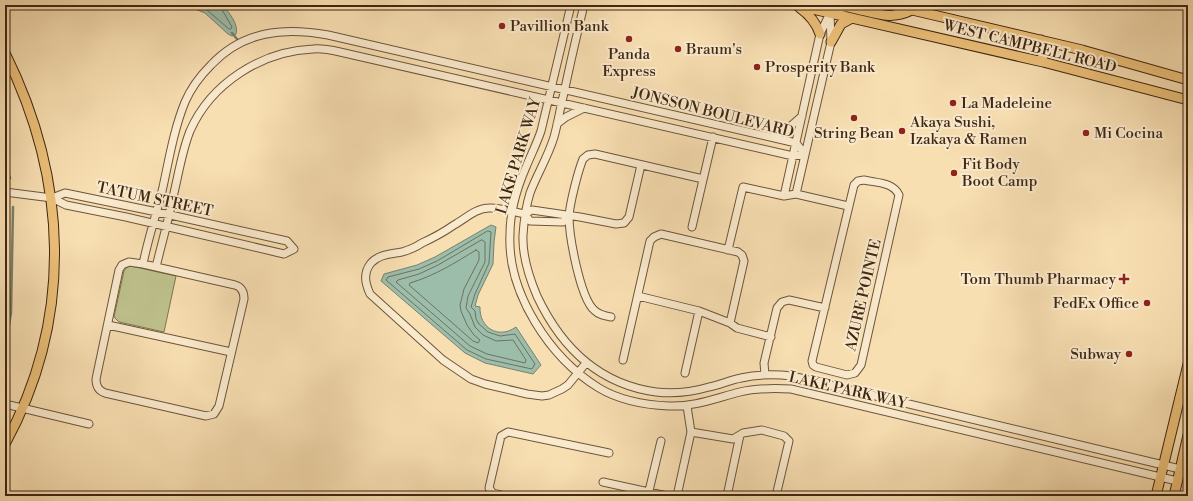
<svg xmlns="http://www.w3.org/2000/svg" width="1193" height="501" viewBox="0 0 1193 501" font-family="'Libre Bodoni',serif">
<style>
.green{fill:#bec18c;stroke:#7e7450}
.water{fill:#9dbdab;stroke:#77816e}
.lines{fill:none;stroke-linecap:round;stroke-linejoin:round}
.shore{stroke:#6e725f;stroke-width:1}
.stream{stroke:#77816e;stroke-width:2.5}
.minor-casing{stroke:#6d553b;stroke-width:9}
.major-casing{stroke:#3f2713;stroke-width:11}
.minor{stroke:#faeacd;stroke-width:7}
.major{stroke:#ecc079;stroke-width:9}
.poi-dot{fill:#8f2418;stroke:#faeacd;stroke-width:1.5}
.labels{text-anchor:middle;stroke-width:4;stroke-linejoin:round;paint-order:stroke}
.poi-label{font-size:15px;fill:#3f2713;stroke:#faeacd;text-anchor:start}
.street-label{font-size:15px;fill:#3f2713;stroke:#faeacd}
</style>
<rect width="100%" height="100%" fill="#f8dfb2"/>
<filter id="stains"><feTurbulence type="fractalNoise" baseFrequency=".005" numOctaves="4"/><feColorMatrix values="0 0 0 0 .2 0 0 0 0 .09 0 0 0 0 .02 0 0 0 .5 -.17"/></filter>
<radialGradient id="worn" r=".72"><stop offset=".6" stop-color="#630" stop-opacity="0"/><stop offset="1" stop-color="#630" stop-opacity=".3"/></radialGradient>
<path class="green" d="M131 266 176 276 164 332 119 322 114 317 124 271 127 267Z"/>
<path class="water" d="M185 5H223C229 13 239 24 236 34L232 36 228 34 205 13Z
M491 225 496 227 494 242 493 264 478 295 475 306 480 307C479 327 498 340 516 327L541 365 533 374 485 363 465 353 381 281 384 274 417 265 435 257Z"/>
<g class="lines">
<path class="shore" d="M196 5 207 10 229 29H231L232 27 221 8 220 5
M488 231 491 232 489 263 475 294 471 307 475 311 476 319 479 324 488 332 500 336 515 334 535 364 532 369 486 359 467 350 386 280 388 277 419 269 437 261Z
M482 240 485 242V262L468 296 466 308 470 314 475 327 483 335 496 341 513 340 526 360 525 363 487 354 470 346 396 282 398 280 419 274 438 265Z
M476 250 479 252V260L464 289 460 305 461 311 467 325 474 335 480 340 478 343 473 341 409 285 410 283C434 276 455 263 476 250Z"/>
<path class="stream" d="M232 33 237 39
M5 165 10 178
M5 348 11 313 13 207"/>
<defs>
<path id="minor" d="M571 5 541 131C537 143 531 155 526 167 517 188 510 212 510 234 507 293 550 358 599 388 619 400 645 405 669 406 694 407 716 398 740 392 757 388 773 388 791 389L1177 481
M584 5C577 34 570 64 564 93 560 108 558 123 554 137 548 157 537 174 530 193 526 206 524 220 523 235 522 256 529 277 537 296 561 347 598 384 656 392 673 394 692 392 709 387 720 385 730 380 741 378 758 374 775 374 792 376L1180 469
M557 124 566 117 584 108
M771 137 785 131 802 116
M864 180C877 183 893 182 899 195L861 365 855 373 847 375 816 367 813 365 812 361 854 185 858 181Z
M5 192 52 198 66 205 126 217 284 254 294 249 287 241 157 212 65 193 52 198
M796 194 831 42 830 13
M784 196 820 34 830 13
M525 214C515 212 498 207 489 208 476 208 465 219 454 225 444 232 433 238 422 243 416 247 409 250 402 252 392 254 379 254 371 263 363 273 365 283 370 294L443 360 471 379 485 384 527 394 542 396 549 395 562 389 568 385 586 363
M525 214 532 210 580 217 616 224 624 223 629 217 641 165
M525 214 530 221 563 222 569 216
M692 227 713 137
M728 250 743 187 784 196 796 194 848 206
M129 262 143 264 235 285C242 287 244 292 244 299L219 406 214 414 206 416 105 393C99 391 96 386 96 379L119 270 122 265Z
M143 264C148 238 157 213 163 187 169 159 174 129 185 102 191 88 200 76 211 65 243 31 283 27 328 35L796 143 805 154
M156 267C162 242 169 218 174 193 179 172 182 151 190 131 211 83 262 51 313 49 322 48 331 50 340 52L793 156 805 154
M638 296 699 311 730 323 737 328 771 337
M611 317C605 316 599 315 594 310 580 297 569 236 569 216 570 203 578 171 583 159L588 155 595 154 703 179
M108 325 231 352
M623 360 650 241 654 237 661 234 738 252 742 255 744 261 730 323
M685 373 699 311
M765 375 764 363 777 308 782 302 789 300 825 308
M5 404 89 424
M691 432 733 439 743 433 762 430 784 436 789 441 776 496
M603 482 667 496
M648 495 661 441
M505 496 493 493 489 488 501 436 508 432 609 453
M677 496 691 432 687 406
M727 496 740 435"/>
<path id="major" d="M795 5 1043 62 1188 100
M891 5 1082 50 1188 80
M800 8C810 15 816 22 820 34
M830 13C833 11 837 8 841 7 846 6 852 8 857 9 878 14 891 20 912 10
M1041 40 1043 62
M831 42 841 24 852 18
M5 53C68 180 74 318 5 444
M1156 496 1188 364
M1174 496 1188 435"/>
</defs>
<use href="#minor" class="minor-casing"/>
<use href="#major" class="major-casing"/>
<use href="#minor" class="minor"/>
<use href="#major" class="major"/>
</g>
<g class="poi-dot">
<circle cx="502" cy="26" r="4"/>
<circle cx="629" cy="39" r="4"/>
<circle cx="678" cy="49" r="4"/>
<circle cx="757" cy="67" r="4"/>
<circle cx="953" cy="103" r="4"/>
<circle cx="854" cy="118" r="4"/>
<circle cx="902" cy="131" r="4"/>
<circle cx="1086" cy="133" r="4"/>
<circle cx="954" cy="173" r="4"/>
<path d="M1122 273h4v4h4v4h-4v4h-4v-4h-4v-4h4z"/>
<circle cx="1147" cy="303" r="4"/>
<circle cx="1129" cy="354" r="4"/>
</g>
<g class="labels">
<g class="poi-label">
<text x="510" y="31">Pavillion Bank</text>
<text x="686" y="54">Braum's</text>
<text x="629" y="59" text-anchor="middle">Panda<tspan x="629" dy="17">Express</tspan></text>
<text x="765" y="72">Prosperity Bank</text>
<text x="961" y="108">La Madeleine</text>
<text x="910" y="127">Akaya Sushi,<tspan x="910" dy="17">Izakaya &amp; Ramen</tspan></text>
<text x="854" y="138" text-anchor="middle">String Bean</text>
<text x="1094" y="138">Mi Cocina</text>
<text x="962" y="169">Fit Body<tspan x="962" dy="17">Boot Camp</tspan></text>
<text x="1116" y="284" text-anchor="end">Tom Thumb Pharmacy</text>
<text x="1139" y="308" text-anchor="end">FedEx Office</text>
<text x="1121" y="359" text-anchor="end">Subway</text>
</g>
<g class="street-label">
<text transform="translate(1030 46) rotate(14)" y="5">WEST CAMPBELL ROAD</text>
<text transform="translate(713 112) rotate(14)" y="5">JONSSON BOULEVARD</text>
<text transform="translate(518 156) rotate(-73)" y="5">LAKE PARK WAY</text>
<text transform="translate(155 199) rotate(12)" y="5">TATUM STREET</text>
<text transform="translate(863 295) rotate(-77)" y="5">AZURE POINTE</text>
<text transform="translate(848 390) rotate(13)" y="5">LAKE PARK WAY</text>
</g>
</g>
<rect width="1193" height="501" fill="none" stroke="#f8dfb2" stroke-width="20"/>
<rect x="6" y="6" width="1181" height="489" fill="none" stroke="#3f2713" stroke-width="2"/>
<rect x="10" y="10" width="1173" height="481" fill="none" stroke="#3f2713"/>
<rect width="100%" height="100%" filter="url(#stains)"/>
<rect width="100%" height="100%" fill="url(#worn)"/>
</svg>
